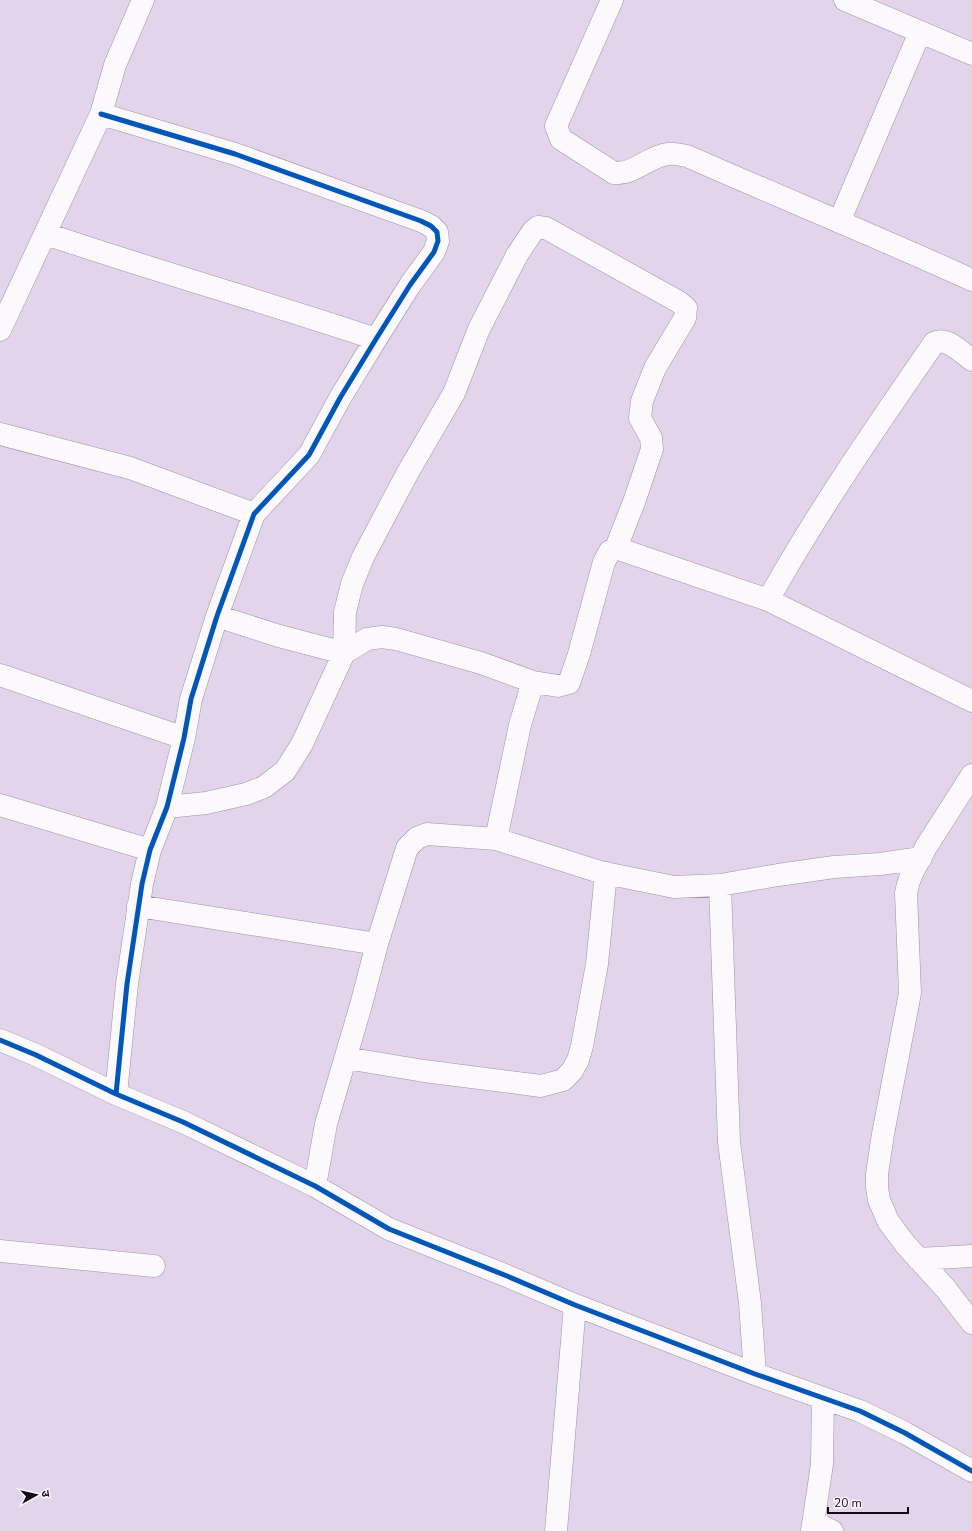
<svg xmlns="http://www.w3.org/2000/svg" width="972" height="1531" viewBox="0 0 972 1531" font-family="'Nunito Sans','Noto Sans Devanagari',sans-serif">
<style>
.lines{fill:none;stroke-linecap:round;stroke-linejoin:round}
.minor-casing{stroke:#9e93a3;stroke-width:23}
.minor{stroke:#fbf9fc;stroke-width:22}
.cycleway-casing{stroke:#fbf6fe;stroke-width:8}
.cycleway{stroke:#0057b8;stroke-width:5}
</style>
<rect width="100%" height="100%" fill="#e2d4ea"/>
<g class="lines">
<defs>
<path id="minor" d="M612 0 556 126 561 139 614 173C634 175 649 156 668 154 675 153 681 155 687 156 782 198 878 237 972 280
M845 0 972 54
M101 114 235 154 421 221 431 226 437 232 438 241 434 252 410 285 376 339 340 398 309 455 254 514 217 616 191 699 184 738 167 807 150 850 142 884 127 984 116 1094
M839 222 920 32
M46 234C155 271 266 302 376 339
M0 330 101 114 115 65 143 0
M0 434 130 468 254 514
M768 600C818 511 876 427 934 343 947 336 962 353 972 360
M217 616 279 636 344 653 345 612 352 584 363 557 408 472 454 393 479 329 517 255 533 231 538 227 546 228 679 302 686 308 685 318 655 368 642 401 640 418 651 438 652 449 634 502 616 548
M0 675 184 738
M972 775 926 847C918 864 909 874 906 893L910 993 883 1134 877 1174V1187L879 1200 888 1221 905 1244 945 1288 972 1323
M0 805 150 850
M167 807 206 803 246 794 264 787 285 771 302 744 344 653 367 639 382 637 396 639 481 663 533 682 558 686 569 683 579 654 604 562 610 551 616 548 768 600 972 701
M496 839 520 725 533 682
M720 885 729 1142 750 1303 755 1374
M138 906 377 944
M0 1040 36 1055 116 1094 183 1122 315 1186 389 1229 507 1276 575 1305 755 1374 860 1411 905 1433 972 1471
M346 1058 424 1071 541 1086 563 1080 572 1071 578 1060 582 1046 597 964 606 873
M315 1186 326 1124 361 1005 377 944 407 848 417 838 427 834 496 839 600 872 674 887 720 885 778 875 834 867 880 864 921 858
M0 1251 154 1266
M918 1259 972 1256
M814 1522 832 1531
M556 1531 575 1305
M812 1531 822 1464 823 1399"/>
</defs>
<use href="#minor" class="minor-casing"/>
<use href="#minor" class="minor"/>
<defs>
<path id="cycleway" d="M101 114 235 154 421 221 431 226 437 232 438 241 434 252 410 285 376 339 340 398 309 455 254 514 217 616 191 699 184 738 167 807 150 850 142 884 127 984 116 1094
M0 1040 36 1055 116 1094 183 1122 315 1186 389 1229 507 1276 575 1305 755 1374 860 1411 905 1433 972 1471"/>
</defs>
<use href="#cycleway" class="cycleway-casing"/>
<use href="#cycleway" class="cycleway"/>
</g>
<g transform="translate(36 1495) rotate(82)" stroke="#fbf6fe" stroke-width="3" paint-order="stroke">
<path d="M0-3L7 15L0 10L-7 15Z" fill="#130a16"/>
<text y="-6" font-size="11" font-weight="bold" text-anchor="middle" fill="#130a16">उ</text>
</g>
<path d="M828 1507v6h80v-6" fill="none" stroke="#130a16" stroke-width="2"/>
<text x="834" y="1507" font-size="12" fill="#130a16" stroke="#fbf6fe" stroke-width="3" paint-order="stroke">20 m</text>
</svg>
